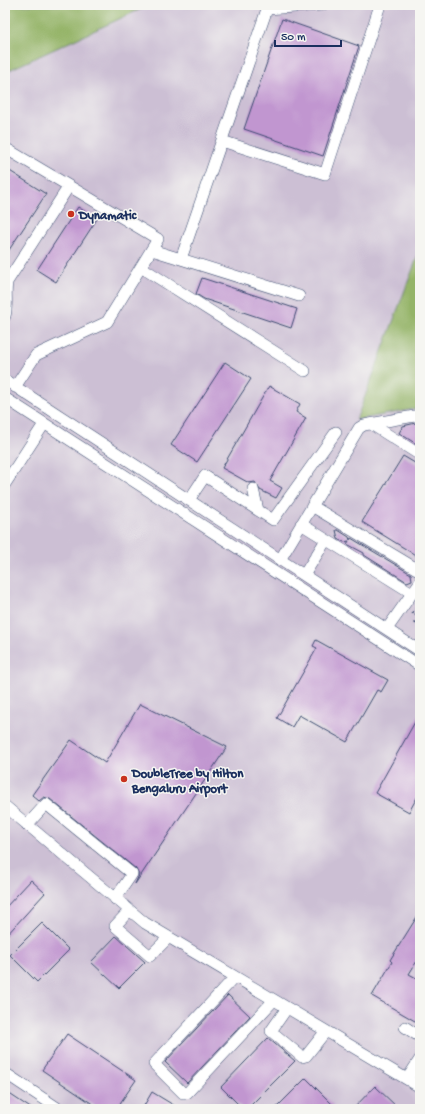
<svg xmlns="http://www.w3.org/2000/svg" width="425" height="1114" viewBox="0 0 425 1114" font-family="'Gochi Hand',sans-serif">
<style>
.industrial{fill:#ccbfd4}
.forest{fill:#94b467;stroke:#587262}
.building{fill:#c196d0}
.lines{fill:none;stroke-linecap:round;stroke-linejoin:round}
.minor-casing{stroke:#3b4b70;stroke-width:12}
.path{stroke:#3b4b70;stroke-width:1.5;stroke-dasharray:3 3;stroke-linecap:butt}
.minor{stroke:#fff;stroke-width:11}
.poi-dot{fill:#c8321e;stroke:#f6f6f2;stroke-width:1.5}
.labels{text-anchor:middle;stroke-width:3;stroke-linejoin:round;paint-order:stroke}
.poi-label{font-size:13px;font-weight:bold;fill:#1b2f5e;stroke:#f6f6f2;text-anchor:start}
</style>
<rect width="100%" height="100%" fill="#f6f6f2"/>
<filter id="ink" filterUnits="userSpaceOnUse"><feTurbulence type="fractalNoise" baseFrequency=".025" numOctaves="2"/><feDisplacementMap in="SourceGraphic" scale="8" xChannelSelector="R" yChannelSelector="G"/><feConvolveMatrix kernelMatrix="1 2 1 2 8 2 1 2 1" color-interpolation-filters="sRGB"/></filter>
<filter id="wash" filterUnits="userSpaceOnUse"><feTurbulence type="fractalNoise" baseFrequency=".012" numOctaves="4" result="noise"/><feDisplacementMap in="SourceGraphic" scale="16" xChannelSelector="R" yChannelSelector="G"/><feGaussianBlur stdDeviation="0.9" result="paint"/><feColorMatrix in="noise" values="0 0 0 0 0 0 0 0 0 0 0 0 0 0 0 0 0 1.4 0 .05"/><feComposite in="paint" operator="in"/></filter>
<g filter="url(#wash)">
<rect width="100%" height="100%" fill="#f3e7d3"/>
<path class="industrial" d="M166 5H420V250L356 419 420 408V1109H5V72L141 9Z"/>
<path class="forest" d="M5 5H166L141 9 5 72Z
M420 250V408L356 420Z"/>
<g id="blocks">
<path class="building" d="M282 19 359 46 323 156 244 129Z
M5 168 46 194 5 256Z
M78 207 97 219 56 282 37 270Z
M202 278 297 309 291 328 204 299 196 294Z
M225 362 251 379 197 462 171 445Z
M269 386 300 404 296 412 306 418 270 481 282 488 276 498 260 490 255 482 249 483 222 468Z
M420 422V441L418 445 399 433 403 426Z
M403 456 420 466V552L417 556 362 522Z
M336 530H338L349 537 350 540 351 538 411 574 412 580 407 582 364 555V553L347 544 349 541 344 542 338 539Z
M316 640 388 680 381 692 377 690 347 742 299 715 292 727 277 718 317 648 313 646Z
M140 704 227 747 135 884 139 875 136 869 50 799 44 797 39 801 32 795 71 740 105 763Z
M420 713V792L409 812 375 793Z
M31 880 45 893 5 937V908Z
M420 912V956L409 974 420 980V1024L372 996 392 962 390 960Z
M42 923 69 950 37 982 10 955Z
M116 936 145 962 119 988 91 962Z
M228 995 250 1016 187 1083 165 1062Z
M67 1034 136 1080 116 1109H100L42 1070Z
M268 1038 295 1061 247 1109H243L221 1087Z
M306 1078 333 1105 329 1109H275Z
M375 1086 399 1109H353Z
M5 1091 32 1109H5Z
M152 1092 180 1109H142Z"/>
</g>
</g>
<g filter="url(#ink)">
<use href="#blocks" fill-opacity="0" stroke="#3b4b70" stroke-width="1"/>
<g class="lines">
<defs>
<path id="minor" d="M222 141 325 174 380 5
M5 148 69 186 7 282C5 294 8 304 5 316
M152 250 299 296
M181 259 267 9 322 5
M141 267 305 371
M5 380 420 651
M15 387 36 355 107 322 158 239 69 186
M5 398 420 666
M371 424 420 455
M5 484 44 424
M253 489 258 510
M189 500 205 476 273 520 336 432
M312 506 420 571
M301 524 412 593
M280 560 359 428 364 425 420 415
M304 575 326 540
M387 629 420 582
M5 806 145 923 420 1087
M27 825 46 804 132 874 115 899
M129 911 115 926 150 956 168 938
M234 978 154 1064 183 1093H187L274 1000
M287 1008 271 1031 302 1057 306 1056 326 1031
M405 1027 420 1037
M5 1073 59 1109
M407 1079 420 1059"/>
</defs>
<use href="#minor" class="minor-casing"/>
<path class="path" d="M420 601 412 614 419 616 415 623 420 625"/>
<use href="#minor" class="minor"/>
</g>
</g>
<g class="poi-dot">
<circle cx="71" cy="214" r="4"/>
<circle cx="124" cy="779" r="4"/>
</g>
<g class="labels">
<g class="poi-label">
<text x="79" y="219">Dynamatic</text>
<text x="132" y="777">DoubleTree by Hilton<tspan x="132" dy="15">Bengaluru Airport</tspan></text>
</g>
</g>
<rect width="425" height="1114" fill="none" stroke="#f6f6f2" stroke-width="20"/>
<path d="M275 40v6h66v-6" fill="none" stroke="#1b2f5e" stroke-width="2"/>
<text x="281" y="40" font-size="12" fill="#1b2f5e" stroke="#f6f6f2" stroke-width="3" paint-order="stroke">50 m</text>
</svg>
